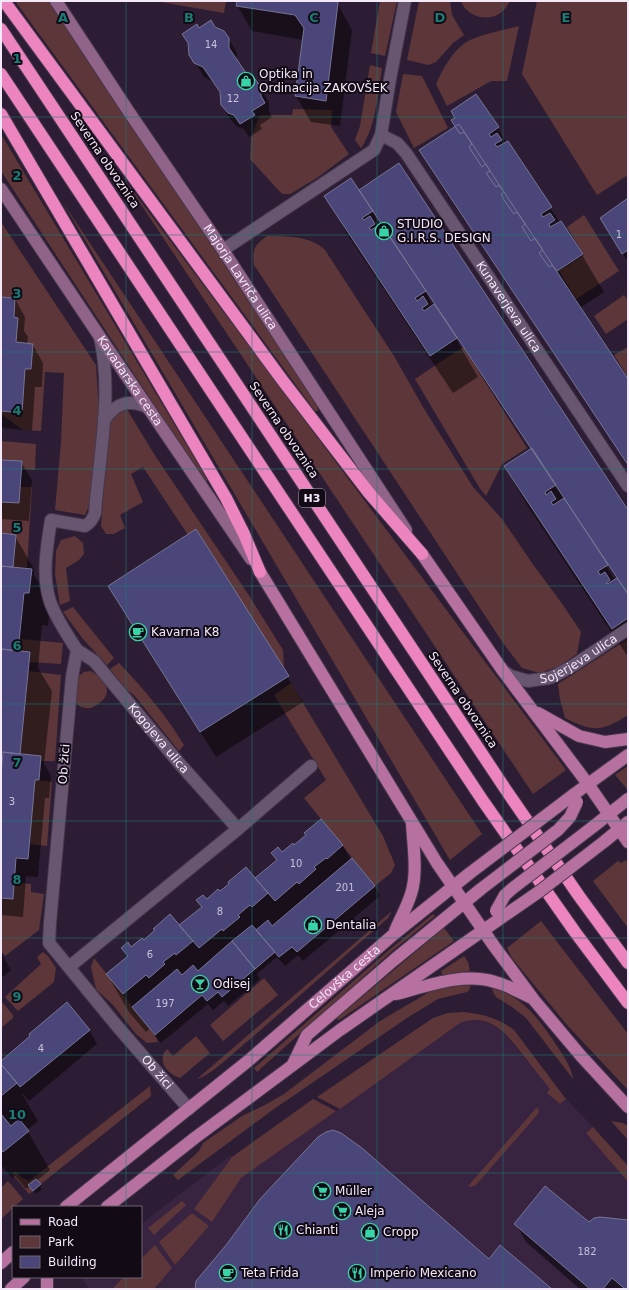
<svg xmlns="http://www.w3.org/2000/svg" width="629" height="1290" viewBox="0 0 629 1290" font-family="'DejaVu Sans',sans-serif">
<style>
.built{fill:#382340}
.green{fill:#5d3639}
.shadow{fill:#0007;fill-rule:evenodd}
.building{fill:#4a4679;stroke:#767595}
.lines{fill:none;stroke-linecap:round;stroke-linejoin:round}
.street-casing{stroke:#46384c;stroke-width:14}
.secondary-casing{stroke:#46384c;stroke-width:14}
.primary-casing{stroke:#46384c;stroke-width:14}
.highway-casing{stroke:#46384c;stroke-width:14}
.street{stroke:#685570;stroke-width:12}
.secondary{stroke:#906388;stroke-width:12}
.primary{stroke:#b771a0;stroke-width:12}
.highway{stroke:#ec84c0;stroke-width:12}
.primary-bridge-casing{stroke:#46384c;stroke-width:14;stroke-linecap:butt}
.primary-bridge{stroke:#b771a0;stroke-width:12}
.grid{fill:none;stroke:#1a7c75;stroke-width:1;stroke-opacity:0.55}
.labels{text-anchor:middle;stroke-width:4;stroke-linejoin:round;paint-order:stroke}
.number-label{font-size:10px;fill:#cac0d9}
.shield{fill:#120a15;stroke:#b0a6b5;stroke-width:1}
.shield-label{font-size:11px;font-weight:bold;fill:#f4e9f9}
.poi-label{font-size:12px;fill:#f4e9f9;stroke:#120a15;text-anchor:start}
.street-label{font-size:12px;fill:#f4e9f9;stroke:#120a15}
.grid-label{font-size:13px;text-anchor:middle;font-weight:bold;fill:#1a7c75;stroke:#120a15;stroke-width:4;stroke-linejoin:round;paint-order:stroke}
</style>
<rect width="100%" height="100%" fill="#2d1d34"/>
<path class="built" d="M479 1020 493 1024 500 1029 551 1089 548 1093 562 1103 566 1099 593 1127 586 1133 628 1182V1289H90L80 1277H141V1224L231 1155 232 1157 195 1208 212 1222 241 1178 460 1023 466 1021Z"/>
<path class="green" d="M15 1H50L317 405 318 411H315Z
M155 1H226L224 13Z
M380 1H397L385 56 371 53Z
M419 1H450L452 15 464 35 453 43 436 62 428 65 407 60Z
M461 1H510C507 6 504 11 499 14 486 22 466 16 461 1Z
M537 1H628V175L597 195 522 74Z
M519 26 507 81H491L447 106 436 84C443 69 451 53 465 43 476 35 505 30 519 26Z
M370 65 382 68C378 93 376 127 361 148L355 140 360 126Z
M403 74 422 76 448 128 414 148 396 112Z
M293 109 332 110 331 127 349 154 317 178 290 194H282L250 159 251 138 260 115H292Z
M1 134 207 479V482H205L1 171Z
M124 179 566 770 533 794Z
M62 201 482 834 450 860Z
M584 215 619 271 576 299 559 271 584 255 567 227Z
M1 222 96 365 99 412 89 506 85 515 55 510 61 442 64 373 45 372 41 431 23 430 1 414V411L22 412 25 369H31L33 344 16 342 18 318 14 317 15 298 1 297Z
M267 236C287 236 311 236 325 250L394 356 423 407 473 487 502 519 532 563 563 605 581 632 577 654 559 666 540 673 522 668 503 643 254 265C252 249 254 246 267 236Z
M624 295 628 301V319L606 334 594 316Z
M463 347 527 448 502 464 486 496 479 487 415 379Z
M628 347V377L614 355Z
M125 406 154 454 250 597 283 650 284 669 197 530 188 535 143 467 131 474 143 502 120 515 125 528 114 534H106L101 526 107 449 111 420Z
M1 441 36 444 35 470 21 469V461L1 460Z
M20 487H32L27 568 13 567 16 535 1 533V502L19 503Z
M75 536 83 543 84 554 79 560 66 568 70 601 60 605 55 574 56 551 61 540Z
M73 607 114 658 107 665 83 639 63 612Z
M20 639 63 643 61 664 29 662 30 652 18 651Z
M628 639V715C602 732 593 732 565 718L560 699 558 684Z
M119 663C143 688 166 715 184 745L179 751 134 695 128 691 110 669Z
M28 671 61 675 55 761H41V757L20 754Z
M91 671C105 680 115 693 98 704 94 707 90 709 86 708 81 708 78 705 75 702L77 677 84 672Z
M291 683 383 836 395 865 391 873 375 886 304 798 326 780 274 695Z
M628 766V788L627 789 615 775Z
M35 780 52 782 47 846 29 844Z
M626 860 628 864V928L593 881 618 861 621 863Z
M14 882 31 884V892L44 894 39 930 5 956 1 951V898L13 899Z
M392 911 388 918C341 959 295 1000 248 1041 235 1051 212 1075 197 1079Z
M433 914 435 916 391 952 257 1072 254 1068 389 950Z
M541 921 628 1034V1090L567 1025 512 958 507 948Z
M444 928 454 941 339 1020 337 1019V1018Z
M43 952 48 956 56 968 54 982 18 1011 5 997 41 964 37 957Z
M464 956 468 962 470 971 442 975 441 971Z
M94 958 155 1035 158 1042 147 1043 136 1034 113 1005 96 989 91 967Z
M264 978 278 995 223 1041 210 1025Z
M471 985 469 990 467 992 438 999 407 1018 274 1109 178 1180 173 1175 199 1151 203 1143 242 1116 265 1105 284 1094 380 1021 431 991 451 986Z
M492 987C524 998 539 1019 557 1046 564 1057 571 1066 573 1079L526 1018 512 1007 496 997 493 992Z
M1 1001 13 1015V1018L1 1028Z
M464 1012C482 1014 499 1018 514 1030L566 1099 560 1104 547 1093 550 1089C541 1078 532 1067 523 1055 506 1034 491 1012 460 1023L340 1109 317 1097 433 1018 448 1013Z
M196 1036 210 1053 180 1078C167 1074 156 1060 167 1049L173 1056Z
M150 1086 151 1096 41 1184 36 1179 29 1185 33 1191 29 1194 12 1174 16 1171 22 1178 29 1181Z
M313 1099 336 1111 241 1178 212 1222 194 1209 232 1157Z
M537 1107 539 1111 538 1114 476 1185 471 1187 468 1186Z
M611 1121 623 1123 628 1126V1140Z
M593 1127 628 1166V1182L586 1133Z
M8 1181 23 1199 1 1219V1188Z
M182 1201 186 1205 154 1235 148 1228Z
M192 1213 209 1226 175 1265 159 1242Z
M155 1245 172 1268 154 1289H112L124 1277H141V1259Z"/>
<path class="shadow" d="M238 1H336L352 30 340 126 311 122 296 96 303 40 252 31 237 5Z
M214 27 224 31 237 53 236 61 246 74 260 88 269 102V111L272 117 260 125 262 129 249 137 244 129 237 127 230 119 222 105 221 94 212 81 204 77 190 54 199 29Z
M498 128 506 143 582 255 604 292 580 308 628 381V464L423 154Z
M326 196H362L628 511V657L527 505 505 467 532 449 425 288 424 289 433 306 456 339 478 377 453 393 347 234ZM373 210 383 224 380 226 372 211ZM565 498 618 578 615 580 564 499Z
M628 200V262L610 232Z
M1 298 15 299 25 317 24 331 28 337 27 344 33 345 43 363 42 387H35L32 431 3 428 1 426Z
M1 461 21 462 32 480 29 521 1 519Z
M196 531 303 702 216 757 124 611Z
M1 534 15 536 34 569V575L50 603 48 626 42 625 38 668 52 691 44 764 51 776 49 798H45L38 877 26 876 23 917 1 915V785L2 770 1 768Z
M321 820 343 846 351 860H352L375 887 380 896 303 961 298 955 285 966 277 957 257 974 260 979 228 1006 224 1001 213 1010 208 1004 161 1043 149 1029 146 1032 129 1012 107 974 127 957 122 948H131L144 941 179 927 202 908 197 900 207 901 220 893 255 879 277 861 273 853 282 854 294 846Z
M1 953 11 970 1 978Z
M89 1030 97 1044 29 1101 23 1094H22L38 1121 27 1130 50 1170 36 1181 42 1189 36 1194 30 1186 26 1189 15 1176 12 1178 1 1165V1062Z
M628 1221V1289H580L526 1242 516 1224H589Z"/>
<path class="building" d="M237 1H337L338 3 326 101 295 96 304 28 295 15 236 6Z
M211 20 215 27 224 31 229 38V48L246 73 255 79 261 87V96L265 103 252 111 255 115 240 124 234 115 228 113 221 105 220 92 203 67 194 63 189 55 188 43 182 34 197 24 199 28Z
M476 94 499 127 489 134 491 137 497 133 502 140 495 144 497 147 508 141 552 207 541 214 543 217 550 213 555 220 549 224 550 227 561 221 583 254 557 271 552 265 549 267 539 253 543 250 535 238 531 241 522 227 525 224 517 212 514 214 504 200 501 194 504 192 499 185 496 187 486 173 490 171 486 164 482 167 478 161 469 147 472 144 464 132 460 134 451 120 455 118 451 111Z
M459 124 628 379V465L419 150Z
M399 163 628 510V594L359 190Z
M351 178 373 211 362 218 364 220 370 216 375 224 369 228 371 230 381 224 426 291 415 298 417 301 423 296 428 304 422 308 424 311 434 304 457 338 430 356 324 196Z
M628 198V250L622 254 600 218Z
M1 297 15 298 14 317 18 318 16 342 33 344 31 369H25L22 413 1 411Z
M532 448 556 485 545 492 546 495 551 491 556 499 551 502 553 505 564 498 608 565 598 571 600 575 605 572 610 580 606 583 607 584 617 578 628 594V618L612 629 504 466Z
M1 460 22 461 19 503 1 502Z
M196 529 289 676 200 732 108 586Z
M1 533 16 535 13 567 1 566Z
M1 566 32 569 29 593H24L18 651 1 649Z
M1 649 30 652 20 754 1 752Z
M3 752 41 756 39 780H35L28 859 16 858 13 899 1 898V774Z
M321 819 343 845 327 859 326 858 314 867 316 869 299 884 297 882 275 901 255 878 277 860 271 853 278 847 282 852 293 843 294 845 306 835 304 833Z
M352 858 375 886 297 952 292 947 279 957 256 930 268 920 272 926Z
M246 867 268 893 252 907 250 905 238 915 240 917 223 931 222 929 199 948 179 925 202 907 196 900 203 895 207 899 218 889 220 891 229 884 228 882Z
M170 914 193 941 176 955 175 953 163 962 165 964 149 978 146 975 123 994 106 974 128 956 121 948 128 942 131 947 142 938 144 940 155 930 153 929Z
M252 925 275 952 255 969 232 941Z
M232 941 255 969 222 997 218 992 207 1001 202 995 155 1035 132 1007 177 969 182 975 193 965 198 971Z
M67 1002 90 1030 20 1087 1 1064V1061L30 1036 29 1034Z
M1 1064 17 1083 1 1096Z
M1 1114 11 1126 19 1119 29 1131 3 1152 1 1149Z
M333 1130 341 1133 362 1148 489 1259 500 1245 552 1289H195L196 1281 227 1244 260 1199 318 1137 326 1132Z
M36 1179 41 1184 33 1191 28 1185Z
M545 1186 589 1222 594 1218 600 1217 628 1220V1289H625L612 1278 603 1289H590L514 1224Z"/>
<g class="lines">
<defs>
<g id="street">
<path d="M381 135 390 79 405 1"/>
<path id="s1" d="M223 250 374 150 381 135 397 143 406 153 628 486"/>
<path id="s2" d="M100 338C113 393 99 456 95 513 93 519 91 522 85 526L51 520C47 546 42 572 49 598 53 614 68 636 77 650L72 677 50 923 49 943 117 1026 189 1109"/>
<path d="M104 420C116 403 128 399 147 407"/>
<path id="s3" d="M77 650 94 661 179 763 238 829"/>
<path id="s4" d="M503 671 511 676 528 681 549 678 556 675 574 665 628 629"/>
<path d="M69 967 238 829 311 766"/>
</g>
<g id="secondary">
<path id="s5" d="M56 1 129 112 223 250 406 530"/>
<path id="s6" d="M1 189 100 337 251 559"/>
</g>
<g id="primary">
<path d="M422 554 503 671 588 784 628 842"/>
<path d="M260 572 437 863 494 946 534 1000 581 1056 628 1107"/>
<path d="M538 713 579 736 605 742 628 739"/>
<path d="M573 795 628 755"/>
<path d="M594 826 628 799"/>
<path d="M605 841 628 822"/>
<path d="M395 931C400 919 407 907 411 894 418 872 413 846 412 823"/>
<path d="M396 994C427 986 463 972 495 982 508 985 520 993 532 998"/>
<path d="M293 1064 307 1035 394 960 481 889"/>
<path id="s7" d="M66 1207 248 1061 394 934 470 873"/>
<path d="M107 1207 196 1137 340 1030 501 918"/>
<path d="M1 1263 13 1252"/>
<path d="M11 1289 24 1277"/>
<path d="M47 1289V1277"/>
</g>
<path id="highway" d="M4 1 283 381 369 493 422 554
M1 29 506 790 579 896 628 963
M1 74 483 801 575 932 628 1003
M1 114 226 498 244 534 260 572"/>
</defs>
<use href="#street" class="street-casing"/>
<use href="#secondary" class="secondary-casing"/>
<use href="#primary" class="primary-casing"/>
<use href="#highway" class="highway-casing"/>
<use href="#street" class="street"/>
<use href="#secondary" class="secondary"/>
<use href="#primary" class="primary"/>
<use href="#highway" class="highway"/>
<defs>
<path id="primary-bridge" d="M470 873 573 795
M481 889 558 830 570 817 577 802
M496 911 505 895 513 888 594 826
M501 918 540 891 605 841"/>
</defs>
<use href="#primary-bridge" class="primary-bridge-casing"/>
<use href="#primary-bridge" class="primary-bridge"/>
</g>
<path class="grid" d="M126 1V1207M252 1V1289M377 1V1289M503 1V1289M1 117H628M1 235H628M1 352H628M1 469H628M1 586H628M1 704H628M1 821H628M1 938H628M1 1055H628M1 1173H628M126 1277V1289"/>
<defs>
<symbol id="shop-ring" viewBox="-11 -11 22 22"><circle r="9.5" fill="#120a15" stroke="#36d4a7" stroke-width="1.5"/><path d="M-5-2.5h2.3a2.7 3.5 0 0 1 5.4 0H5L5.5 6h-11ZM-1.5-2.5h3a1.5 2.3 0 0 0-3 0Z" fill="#36d4a7"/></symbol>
<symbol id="cafe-ring" viewBox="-11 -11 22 22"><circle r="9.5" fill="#120a15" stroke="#36d4a7" stroke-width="1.5"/><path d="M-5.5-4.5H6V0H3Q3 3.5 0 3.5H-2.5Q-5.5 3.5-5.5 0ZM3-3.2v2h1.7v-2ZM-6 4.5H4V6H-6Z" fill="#36d4a7"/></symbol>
<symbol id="bar-ring" viewBox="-11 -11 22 22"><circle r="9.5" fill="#120a15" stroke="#36d4a7" stroke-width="1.5"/><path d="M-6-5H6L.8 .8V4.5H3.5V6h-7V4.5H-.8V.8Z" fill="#36d4a7"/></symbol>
<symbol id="supermarket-ring" viewBox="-11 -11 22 22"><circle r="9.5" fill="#120a15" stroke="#36d4a7" stroke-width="1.5"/><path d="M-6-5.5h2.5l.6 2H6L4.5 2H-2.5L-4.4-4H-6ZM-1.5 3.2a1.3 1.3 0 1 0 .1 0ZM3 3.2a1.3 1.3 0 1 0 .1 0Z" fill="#36d4a7"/></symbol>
<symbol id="restaurant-ring" viewBox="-11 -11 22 22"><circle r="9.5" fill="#120a15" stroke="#36d4a7" stroke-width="1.5"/><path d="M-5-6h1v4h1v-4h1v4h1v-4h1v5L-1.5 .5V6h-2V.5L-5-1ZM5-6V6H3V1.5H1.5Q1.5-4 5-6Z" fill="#36d4a7"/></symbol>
</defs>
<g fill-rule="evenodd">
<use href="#shop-ring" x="236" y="71" width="20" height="20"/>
<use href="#shop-ring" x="374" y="221" width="20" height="20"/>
<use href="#cafe-ring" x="128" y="622" width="20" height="20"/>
<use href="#shop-ring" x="303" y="915" width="20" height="20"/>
<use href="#bar-ring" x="190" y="974" width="20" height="20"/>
<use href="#supermarket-ring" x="312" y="1181" width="20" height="20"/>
<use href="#supermarket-ring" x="332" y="1201" width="20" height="20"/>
<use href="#restaurant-ring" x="273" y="1220" width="20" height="20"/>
<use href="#shop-ring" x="360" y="1222" width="20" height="20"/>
<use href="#cafe-ring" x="218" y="1263" width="20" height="20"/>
<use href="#restaurant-ring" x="347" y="1263" width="20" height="20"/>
</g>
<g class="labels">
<g class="number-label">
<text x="211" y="48">14</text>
<text x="233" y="102">12</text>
<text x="619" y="238">1</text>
<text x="12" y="805">3</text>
<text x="296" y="867">10</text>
<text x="345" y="891">201</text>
<text x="220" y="915">8</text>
<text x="150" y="958">6</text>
<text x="165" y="1007">197</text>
<text x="41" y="1052">4</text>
<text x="587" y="1255">182</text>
</g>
<rect class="shield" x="299" y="489" width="26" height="18" rx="3"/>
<g class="shield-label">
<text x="312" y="502">H3</text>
</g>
<g class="poi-label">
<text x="259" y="78">Optika in<tspan x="259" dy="14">Ordinacija ZAKOVŠEK</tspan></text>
<text x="397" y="228">STUDIO<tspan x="397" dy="14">G.I.R.S. DESIGN</tspan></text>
<text x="151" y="636">Kavarna K8</text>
<text x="326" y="929">Dentalia</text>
<text x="213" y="988">Odisej</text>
<text x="335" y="1195">Müller</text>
<text x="355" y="1215">Aleja</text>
<text x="296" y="1234">Chianti</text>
<text x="383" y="1236">Cropp</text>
<text x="241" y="1277">Teta Frida</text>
<text x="370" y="1277">Imperio Mexicano</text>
</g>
<g class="street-label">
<text transform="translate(105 160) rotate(56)" y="4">Severna obvoznica</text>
<text dy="4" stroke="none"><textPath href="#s5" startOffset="332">Majorja Lavriča ulica</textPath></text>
<text dy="4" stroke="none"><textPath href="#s1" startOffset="414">Kunaverjeva ulica</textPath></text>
<text dy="4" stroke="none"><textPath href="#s6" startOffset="231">Kavadarska cesta</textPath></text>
<text transform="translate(284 430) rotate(56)" y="4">Severna obvoznica</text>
<text dy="4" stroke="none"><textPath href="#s4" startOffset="83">Sojerjeva ulica</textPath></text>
<text transform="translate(463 700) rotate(56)" y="4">Severna obvoznica</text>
<text dy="4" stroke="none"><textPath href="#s3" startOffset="121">Kogojeva ulica</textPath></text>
<text transform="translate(64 764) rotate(-86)" y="4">Ob žici</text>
<text dy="4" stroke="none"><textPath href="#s7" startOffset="361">Celovška cesta</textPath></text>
<text dy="4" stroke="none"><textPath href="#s2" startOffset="828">Ob žici</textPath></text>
</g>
</g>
<g class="grid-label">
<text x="63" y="22">A</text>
<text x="189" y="22">B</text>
<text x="314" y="22">C</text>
<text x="440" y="22">D</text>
<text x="566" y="22">E</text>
<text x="17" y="63">1</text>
<text x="17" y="180">2</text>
<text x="17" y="298">3</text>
<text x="17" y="415">4</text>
<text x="17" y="532">5</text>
<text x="17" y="650">6</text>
<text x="17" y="767">7</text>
<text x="17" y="884">8</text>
<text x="17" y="1001">9</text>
<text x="17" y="1119">10</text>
</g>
<rect width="629" height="1290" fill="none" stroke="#f4e9f9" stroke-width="4"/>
<rect x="12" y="1206" width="130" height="72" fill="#120a15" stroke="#6c6370"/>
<rect x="20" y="1219" width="20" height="6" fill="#b771a0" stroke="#6c6370"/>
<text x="48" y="1226" font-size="12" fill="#f4e9f9">Road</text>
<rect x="20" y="1236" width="20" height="12" fill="#5d3639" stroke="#6c6370"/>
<text x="48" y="1246" font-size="12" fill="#f4e9f9">Park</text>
<rect x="20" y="1256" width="20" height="12" fill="#4a4679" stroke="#6c6370"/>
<text x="48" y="1266" font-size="12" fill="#f4e9f9">Building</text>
</svg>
